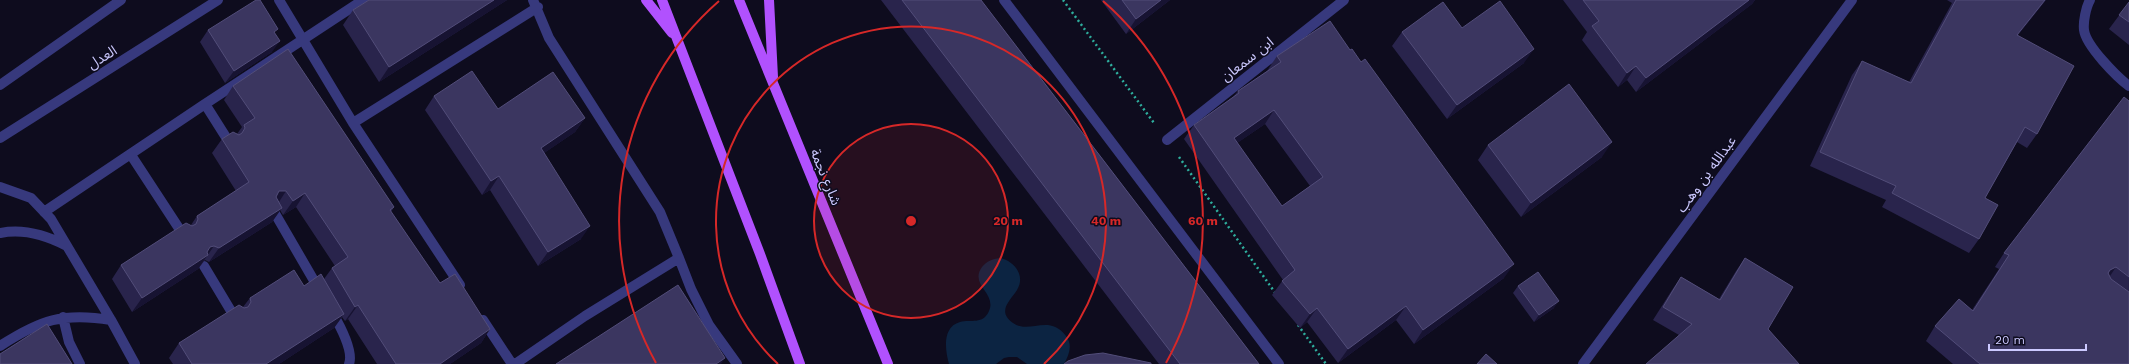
<svg xmlns="http://www.w3.org/2000/svg" width="2129" height="364" viewBox="0 0 2129 364" font-family="'Work Sans','Noto Sans Arabic',sans-serif">
<style>
.water{fill:#0c2442}
.lines{fill:none;stroke-linecap:round;stroke-linejoin:round}
.path{stroke:#2eae9d;stroke-width:2.5;stroke-dasharray:2 3;stroke-linecap:butt}
.minor{stroke:#37397d;stroke-width:10}
.major{stroke:#b151fe;stroke-width:10}
.wall{fill:#29244c;fill-rule:evenodd}
.shaded-wall{fill:#171332}
.building{fill:#3b3660;stroke:#524d79;fill-rule:evenodd}
.ring{fill:none;stroke:#d62828;stroke-width:2}
.labels{text-anchor:middle;stroke-width:3;stroke-linejoin:round;paint-order:stroke}
.street-label{font-size:14px;fill:#ccc9ff;stroke:#0e0c1e}
.centre{fill:#d62828;stroke:#0e0c1e;stroke-width:2}
.ring-label{font-size:12px;text-anchor:middle;font-weight:bold;fill:#d62828;stroke:#0e0c1e;stroke-width:3;stroke-linejoin:round;paint-order:stroke}
</style>
<rect width="100%" height="100%" fill="#0e0c1e"/>
<path class="water" d="M1000 258C1014 261 1026 275 1017 290 1011 300 996 311 1013 323 1029 335 1049 313 1066 336 1073 345 1069 355 1064 364H1027L1017 357H1009L1004 358 996 364H949C945 350 942 327 960 322 971 319 983 325 989 311 997 293 969 285 982 267 987 261 992 259 1000 258Z"/>
<g class="lines">
<path class="path" d="M1063 0 1154 123
M1179 157 1276 294
M1298 325 1326 364"/>
<path class="minor" d="M279 0 353 123 460 285
M533 0 549 38 660 212 679 258
M1004 0 1279 364
M2090 0C2086 7 2083 22 2084 30 2086 46 2117 77 2129 86
M0 85 121 0
M205 104 363 0
M353 123 538 7
M0 138 218 0
M1167 140 1344 0
M131 155 182 233
M0 187 31 198 51 219 111 320 135 364
M273 210 320 291
M44 212 205 104 229 142
M0 233C24 228 46 235 67 246
M204 266 234 316
M332 312C339 324 354 351 349 364
M63 317 69 342 80 364
M483 320 512 364
M0 346C40 320 63 312 111 320
M515 364 585 316 679 258 691 289 709 325 737 364
M1583 364 1852 0"/>
<path class="major" d="M646 0 672 33
M662 0 760 254 800 364
M739 0 888 364
M769 0 773 77"/>
</g>
<path class="wall" d="M369 0H507L379 82 343 25 353 10Z
M881 0H981L1259 364H1159Z
M1101 0H1170L1126 34Z
M1563 0H1755L1752 4 1636 92 1627 80 1618 87 1582 40 1587 32Z
M1947 0H2046L2018 35 2037 134 2027 148 2017 142 1985 198 1979 239 1969 253 1882 207 1886 200 1810 166 1852 75 1862 61 1909 82 1952 3Z
M2129 2V45L2109 29Z
M1462 28 1524 63 1447 119 1392 46 1402 32Z
M208 30 272 52 225 83 200 42Z
M1277 56 1504 278 1414 344 1396 320 1338 363 1307 322 1300 328 1272 295 1283 280 1184 139 1194 125 1233 97 1238 91 1267 71ZM1265 124 1310 186 1282 206 1237 143Z
M233 86 394 207 391 212 440 283 490 329 481 343 450 364H377L348 319 345 321 342 317 334 328 279 364H173L169 358 179 343 243 307 250 298 304 286 324 279 332 268 335 266 296 207 283 215 280 210 272 222 209 262 205 260 198 269 132 312 112 279 121 265 191 225 197 216 236 191 212 153 222 139 237 134 242 127 224 100Z
M434 96 498 109 585 118 575 132 544 153 581 239 538 266 490 190 482 195 425 110Z
M2129 101V364H1953L1926 341 1935 326 1972 310 1999 269 1995 267 2004 253Z
M1488 145 1602 157 1521 217 1478 160Z
M1745 258 1793 287 1679 335 1653 320 1672 290 1681 277 1719 299 1736 271Z
M1518 286 1554 308 1534 322 1513 293Z"/>
<path class="shaded-wall" d="M494 0H507L379 82 389 67Z
M1161 0H1170L1126 34 1136 19Z
M1749 0H1755L1752 4 1636 92 1646 78Z
M2045 0H2046L2007 49 2017 35Z
M280 41 272 52 225 83 234 71Z
M1534 49 1524 63 1447 119 1457 105Z
M1636 66 1627 80 1618 87 1627 73Z
M1274 110 1265 124 1224 152 1234 138Z
M585 118 575 132 531 162 541 148Z
M1612 142 1602 157 1521 217 1531 203Z
M499 176 490 190 482 195 491 181Z
M279 191H286L277 205H269Z
M305 193 296 207 283 215 293 201Z
M282 208 272 222 209 262 219 248Z
M590 226 581 239 538 266 548 252Z
M214 246 198 269 132 312 142 298 210 247Z
M1514 264 1504 278 1414 344 1423 330Z
M2116 267 2106 282 2110 270Z
M1559 301 1554 308 1534 322 1539 315Z
M358 305 348 319 345 321 355 307Z
M1406 306 1396 320 1338 363 1348 349Z
M1317 308 1307 322 1300 328 1310 314Z
M344 314 334 328 279 364H266Z
M490 329 481 343 450 364H440Z
M725 358 721 364H716Z"/>
<path class="building" d="M256 0H260L278 29 274 32 280 41 234 71 208 30Z
M369 0H494L389 67 353 10Z
M902 0H981L1259 364H1180Z
M1122 0H1161L1136 19Z
M1583 0H1749L1646 78 1636 66 1627 73 1592 26 1599 21Z
M1956 0H2045L2017 35 2074 66 2037 134 2025 127 1985 198 1998 205 1979 239 1892 193 1896 186 1820 152 1862 61 1911 83Z
M1500 1 1534 49 1457 105 1402 32 1443 2 1462 28Z
M2129 2V22L2119 15Z
M1330 21 1350 50 1352 49 1361 62 1365 59 1514 264 1423 330 1406 306 1348 349 1317 308 1310 314 1282 281 1295 270 1194 125 1239 93 1238 91 1281 62 1277 56ZM1274 110 1323 177 1282 206 1234 138Z
M288 49 394 207 390 210 440 283 455 274 490 329 440 364H396L358 305 355 307 332 268 348 257 305 193 293 201 286 191H279L276 197 282 208 219 248 214 246 210 247 207 252 208 255 142 298 121 265 186 223 192 226 196 224 198 219 197 216 249 182 222 139 233 132 239 135 242 133 245 128 244 125 255 118 233 86Z
M472 71 498 109 553 72 585 118 541 148 590 226 548 252 499 176 491 181 434 96Z
M1569 84 1612 142 1531 203 1488 145Z
M2124 97 2129 101V277L2116 267 2110 270 2108 273 2111 279 2129 292V364H1980L1935 326 1959 299 1973 311 2009 255 2004 253Z
M1745 258 1793 287 1768 329 1799 364H1646L1692 324 1663 307 1681 277 1720 300Z
M294 270 304 286 321 274 344 314 266 364H192L179 343 239 305 244 308 248 307 251 302 250 298Z
M1538 272 1559 301 1539 315 1518 286Z
M678 285 725 358 716 364H556Z
M47 324 72 364H0V354Z
M1103 353 1151 363V364H1064L1068 361 1085 355Z
M1486 354 1497 364H1477Z"/>
<circle cx="911" cy="221" r="97" fill="#d62828" fill-opacity=".12"/>
<g class="ring">
<circle cx="911" cy="221" r="97"/>
<path d="M778 364A195 195 0 1 1 1044 364"/>
<path d="M656 363A292 292 0 0 1 719 1M1103 1A292 292 0 0 1 1166 363"/>
</g>
<g class="labels">
<g class="street-label">
<text transform="translate(102 57) rotate(-32)" y="5">العدل</text>
<text transform="translate(1247 59) rotate(-38)" y="5">ابن سمعان</text>
<text transform="translate(1706 174) rotate(-54)" y="5">عبدالله بن وهب</text>
<text transform="translate(826 177) rotate(68)" y="5">شارع نجمة</text>
</g>
</g>
<circle cx="911" cy="221" r="6" class="centre"/>
<g class="ring-label">
<text x="1008" y="225">20 m</text>
<text x="1106" y="225">40 m</text>
<text x="1203" y="225">60 m</text>
</g>
<path d="M1989 344v6h97v-6" fill="none" stroke="#ccc9ff" stroke-width="2"/>
<text x="1995" y="344" font-size="12" fill="#ccc9ff" stroke="#0e0c1e" stroke-width="3" paint-order="stroke">20 m</text>
</svg>
